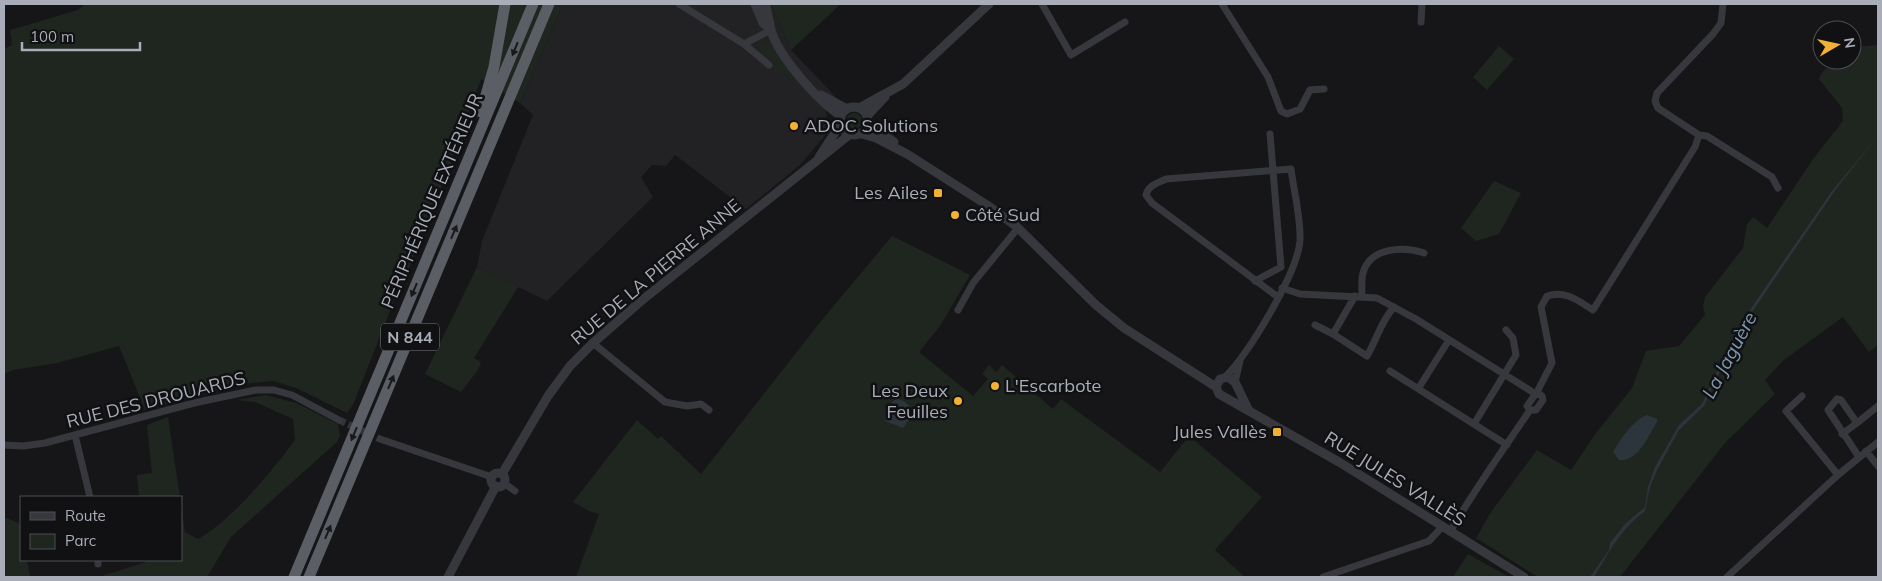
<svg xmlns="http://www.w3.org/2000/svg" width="1882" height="581" viewBox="0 0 1882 581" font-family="Mulish,sans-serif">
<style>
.built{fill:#222225}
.green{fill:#1e261f}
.water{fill:#2c353c}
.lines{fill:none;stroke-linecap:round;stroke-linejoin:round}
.minor-tunnel{stroke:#333438;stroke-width:7;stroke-dasharray:7 3.5;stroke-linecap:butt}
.minor{stroke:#37383d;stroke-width:7}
.tertiary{stroke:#37383d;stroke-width:9}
.trunk{stroke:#5b5e65;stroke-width:11}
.oneway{fill:#18191b}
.poi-dot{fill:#f2b134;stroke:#111113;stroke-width:2}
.labels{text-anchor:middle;stroke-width:5;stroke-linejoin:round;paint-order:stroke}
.shield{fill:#111113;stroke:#7b7e86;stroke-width:1}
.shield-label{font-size:16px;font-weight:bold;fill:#a8adb8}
.poi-label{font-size:18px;fill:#a8adb8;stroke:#111113;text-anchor:start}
.street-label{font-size:18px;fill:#a8adb8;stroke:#111113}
.water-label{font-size:19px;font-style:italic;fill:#7f9bb3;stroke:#111113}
</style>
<rect width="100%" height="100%" fill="#161618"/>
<path class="built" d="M563 4H771L791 50 836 97 826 112 828 132 800 165 746 209 675 155 666 166 652 165 641 177 653 197 547 301 477 267 482 241 533 115 520 103Z"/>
<path class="green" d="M85 4H563L520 103 481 79 449 169 405 278 396 291 392 306 353 405 347 413 296 388 273 381 238 384 145 410 119 346 57 363 13 370 4 374V49L12 45 10 30 78 10Z
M771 4H841L791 50Z
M763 41 770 43 793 76 791 79 774 67V63L761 52 758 44Z
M1878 45V345L1869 352 1843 317 1784 360 1765 380 1775 394 1725 443 1620 577H1538L1476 538 1491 512 1537 450 1571 470 1596 433 1632 388 1646 351 1679 346 1705 315 1703 306 1705 297 1743 248 1747 224 1753 217 1767 228 1813 159 1843 121 1842 108 1819 79C1822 69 1829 65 1840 65L1844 60H1852V51L1855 47Z
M1499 46 1514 59 1487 90 1473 77Z
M846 121a8 8 0 1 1 16 0a8 8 0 1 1-16 0Z
M1494 181 1521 193 1499 234 1476 241 1461 228Z
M892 236 970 275 940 326 919 352 973 396 988 379 982 374 989 365 996 372 1002 365 1053 409 1061 399 1160 472 1189 436 1262 497 1215 550 1245 577H576L599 514 589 511 573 502 637 420 658 439 661 436 701 474 821 321Z
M477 267 519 286 474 358 481 362 478 370 461 392 425 374Z
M266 395 296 403 338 424 340 436 337 442 231 537 207 577H4V517L21 524V560H27L30 576H102L146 562V560H181V506L185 532 198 539C232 520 271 472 295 440L293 419 255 402 236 400Z
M168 417 180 497H139L137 475 152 473 147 425Z
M1468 554 1509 577H1453Z"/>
<path class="water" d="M1878 136 1836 189 1737 334 1704 406 1679 430 1657 470 1650 487 1645 511C1621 529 1609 552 1594 577H1590L1609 550 1610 543 1625 524 1645 507 1648 487 1655 467 1679 425 1702 404 1733 337 1745 317 1832 191Z
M896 398 905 402 915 411 903 428 885 421 887 408Z
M1647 415 1657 419V422C1649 435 1637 463 1619 460L1613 452C1620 440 1633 420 1647 415Z"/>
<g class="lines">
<path class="minor-tunnel" d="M339 420 380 439"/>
<path class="minor" d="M679 4 744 44 769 65
M1042 4 1071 55 1125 22
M1222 4 1268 77 1281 111 1287 114 1300 109 1310 90 1324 89
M1421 22 1422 4
M744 44 771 30
M1699 135 1707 136 1772 177 1778 188
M1255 281 1281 267 1270 134
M1282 288 1300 294 1377 298 1416 319 1534 393
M1355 296 1333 334 1367 356C1377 339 1381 321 1394 307
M1362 297C1362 289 1361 280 1363 273 1370 247 1404 246 1424 253
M958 310 973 283 1018 228
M1315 325 1333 334
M593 343 665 402 687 406 701 404 709 410
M1390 371 1507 445
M1225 377C1249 353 1297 274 1300 241 1301 218 1294 192 1291 169L1166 179C1158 183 1148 185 1146 195L1152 203 1278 297
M1235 382 1240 361
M1418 389 1449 340
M1537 392 1552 363 1541 307 1547 296C1565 290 1577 300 1593 310L1695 147 1699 135 1658 108 1655 101 1657 93 1713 34 1721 23 1723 4
M1537 392 1542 396 1543 400 1536 410H1530L1527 406Z
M1802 396 1786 411 1838 475
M1857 423 1878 406
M1474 424 1516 355 1513 338 1506 330
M1842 434 1857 423 1841 400 1837 399 1828 410 1859 457
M75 435 90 497
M380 439 492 477
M4 445 23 446 45 443 194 403 256 390H274L292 395 339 420
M1866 451 1878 466
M504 483 515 491
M1450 532C1474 490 1503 450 1530 410
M98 560V564
M1323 577 1429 541 1442 527
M1727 577 1838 475 1878 442"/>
<path class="tertiary" d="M755 4 763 23 771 30
M765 4C768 13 769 21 771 30 778 56 818 101 841 116
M821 95 847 109
M840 121a14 14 0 1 1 28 0a14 14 0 1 1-28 0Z
M859 108 903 84 989 4
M867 116 885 97
M868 122 894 142
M862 134 876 138 907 154 987 205 1016 226 1096 305 1124 328 1216 387
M819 157 840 125
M1248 409 1235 382 1228 377 1220 379 1216 387 1219 394 1339 462 1524 577
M491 480a7 7 0 1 1 14 0a7 7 0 1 1-14 0Z
M502 474 548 396 570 366 593 343 641 301 849 135
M448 577 496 486"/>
<path class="trunk" d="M481 112 494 67 505 4
M294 577 533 4
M309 577 549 4"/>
</g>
<defs><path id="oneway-solid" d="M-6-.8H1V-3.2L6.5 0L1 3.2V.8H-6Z" transform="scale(1.25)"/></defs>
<g class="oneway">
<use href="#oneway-solid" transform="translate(515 49) rotate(112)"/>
<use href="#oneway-solid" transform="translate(454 232) rotate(-67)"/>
<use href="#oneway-solid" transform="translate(414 290) rotate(113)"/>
<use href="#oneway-solid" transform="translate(391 382) rotate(-67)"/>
<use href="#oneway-solid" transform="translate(354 434) rotate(113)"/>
<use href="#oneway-solid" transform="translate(328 532) rotate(-67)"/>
</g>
<g class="poi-dot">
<circle cx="794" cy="126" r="5"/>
<rect x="933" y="188" width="10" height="10" rx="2.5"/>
<circle cx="955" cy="215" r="5"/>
<circle cx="995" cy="386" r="5"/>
<circle cx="958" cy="401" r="5"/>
<rect x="1272" y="427" width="10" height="10" rx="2.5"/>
</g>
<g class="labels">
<rect class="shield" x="381" y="323.5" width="58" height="27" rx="4"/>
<g class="shield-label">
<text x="410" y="343">N 844</text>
</g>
<g class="poi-label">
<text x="804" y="132">ADOC Solutions</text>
<text x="928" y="199" text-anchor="end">Les Ailes</text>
<text x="965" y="221">Côté Sud</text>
<text x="1005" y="392">L'Escarbote</text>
<text x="948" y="397" text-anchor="end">Les Deux<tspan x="948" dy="21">Feuilles</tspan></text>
<text x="1267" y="438" text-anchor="end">Jules Vallès</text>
</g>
<g class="street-label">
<text transform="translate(432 201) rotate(-67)" y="6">PÉRIPHÉRIQUE EXTÉRIEUR</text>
<text transform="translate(656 272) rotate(-40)" y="6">RUE DE LA PIERRE ANNE</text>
<text transform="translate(156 400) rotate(-14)" y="6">RUE DES DROUARDS</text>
<text transform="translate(1395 479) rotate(32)" y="6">RUE JULES VALLÈS</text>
</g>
<g class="water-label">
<text transform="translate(1729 355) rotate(-62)" y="7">La Jaguère</text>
</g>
</g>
<rect width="1882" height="581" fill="none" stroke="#a8adb8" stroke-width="10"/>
<rect x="20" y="496" width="162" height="65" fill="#111113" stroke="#4d4f55"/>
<rect x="30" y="512" width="25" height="8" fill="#37383d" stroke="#4d4f55"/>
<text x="65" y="521" font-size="15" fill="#a8adb8">Route</text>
<rect x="30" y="534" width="25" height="15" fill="#1e261f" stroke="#4d4f55"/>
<text x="65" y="546" font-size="15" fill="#a8adb8">Parc</text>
<g transform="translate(1837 45) rotate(81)"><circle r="24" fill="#111113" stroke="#4d4f55"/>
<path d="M0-4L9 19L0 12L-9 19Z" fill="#f2b134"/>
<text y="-8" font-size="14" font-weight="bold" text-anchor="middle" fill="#a8adb8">N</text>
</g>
<path d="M22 42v8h118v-8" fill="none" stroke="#a8adb8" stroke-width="2.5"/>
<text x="30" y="42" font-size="15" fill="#a8adb8" stroke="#111113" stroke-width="4" paint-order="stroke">100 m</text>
</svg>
